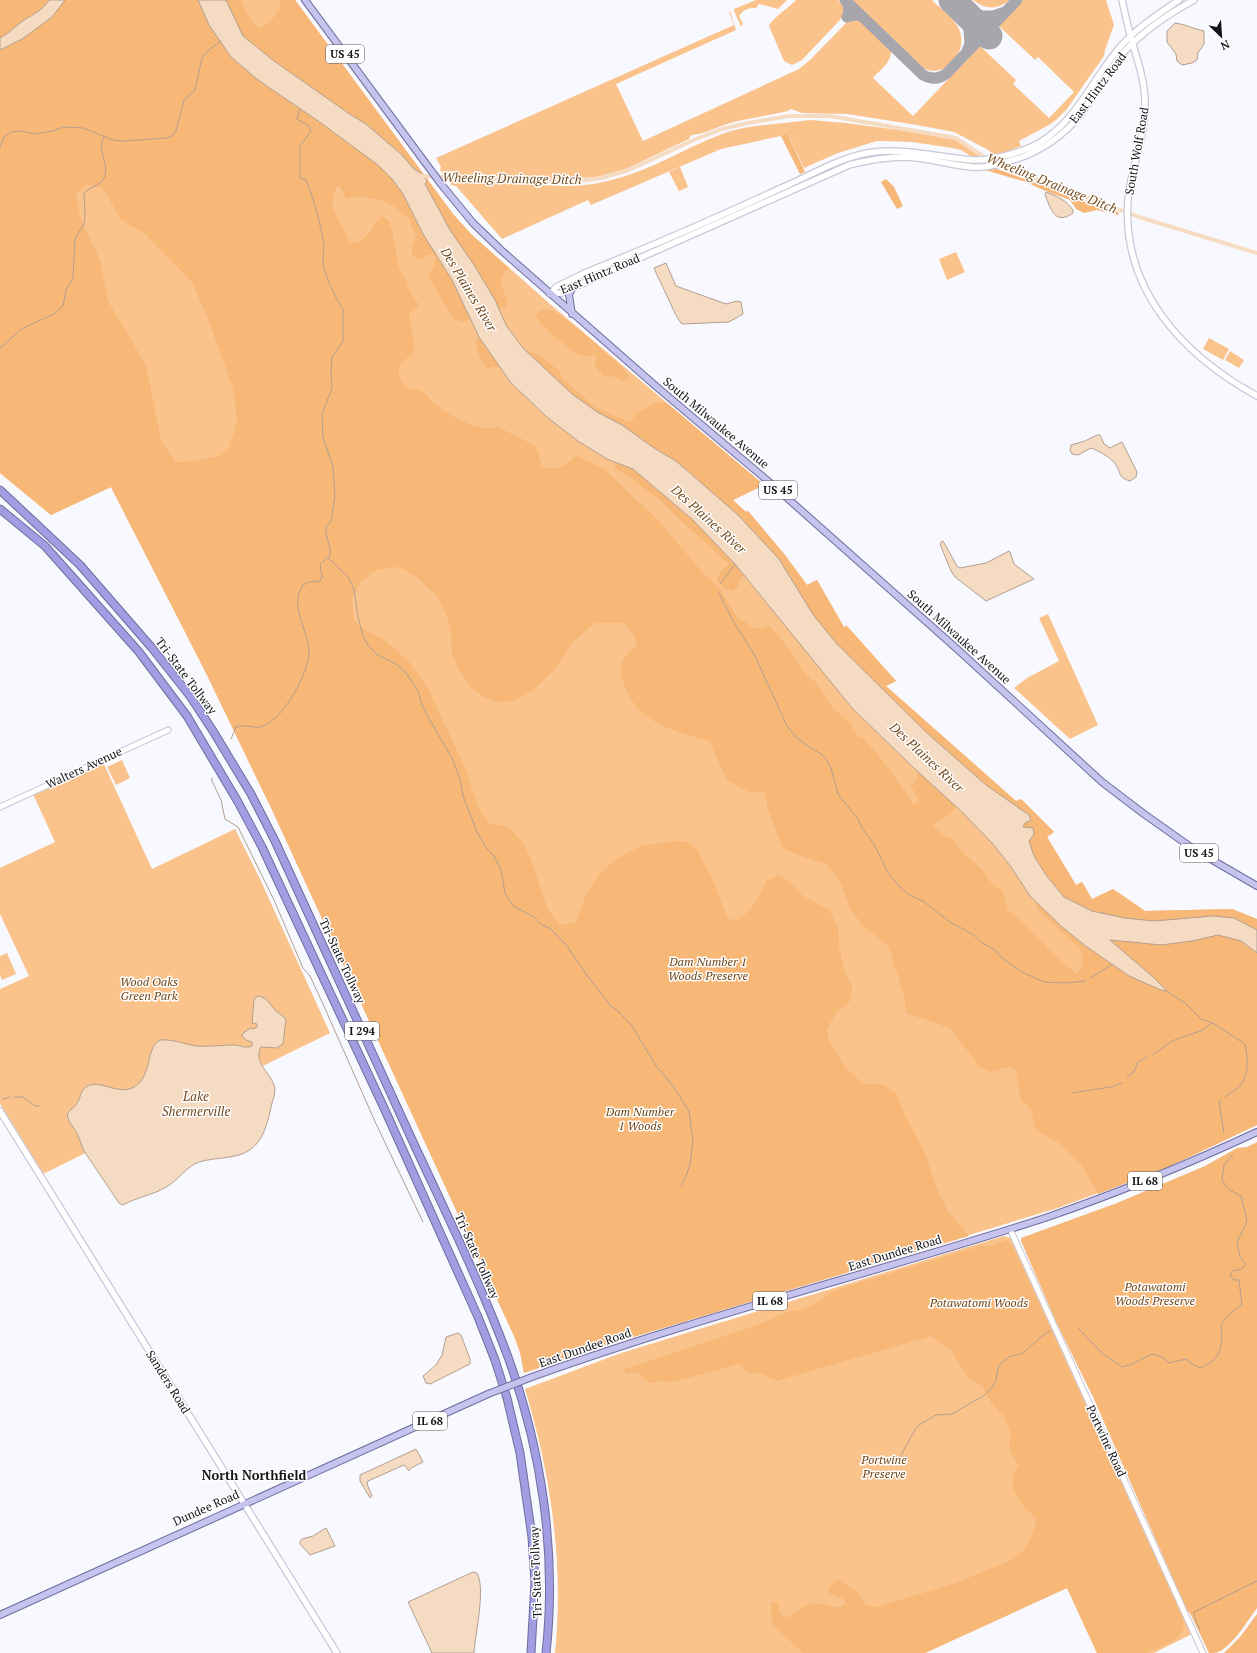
<svg xmlns="http://www.w3.org/2000/svg" width="1257" height="1653" viewBox="0 0 1257 1653" font-family="'PT Serif',serif">
<style>
.green{fill:#fbc38c}
.forest{fill:#f7b777;fill-rule:evenodd}
.water{fill:#f6dbc3;stroke:#b29f90}
.lines{fill:none;stroke-linecap:round;stroke-linejoin:round}
.stream{stroke:#b29f90;stroke-width:1}
.canal{stroke:#f6dbc3;stroke-width:4}
.taxiway{stroke:#a6a6ac;stroke-width:11}
.runway{stroke:#a6a6ac;stroke-width:27}
.tertiary-casing{stroke:#c8c8d7;stroke-width:7}
.secondary-casing{stroke:#c8c8d7;stroke-width:8}
.primary-casing{stroke:#6f6d9c;stroke-width:8}
.motorway-casing{stroke:#6f6d9c;stroke-width:9}
.tertiary{stroke:#fff;stroke-width:5}
.secondary{stroke:#fff;stroke-width:5.5}
.primary{stroke:#c6c4ee;stroke-width:6}
.motorway{stroke:#a09de3;stroke-width:7}
.primary-bridge-casing{stroke:#6f6d9c;stroke-width:8;stroke-linecap:butt}
.primary-bridge{stroke:#c6c4ee;stroke-width:6}
.labels{text-anchor:middle;stroke-width:3;stroke-linejoin:round;paint-order:stroke}
.shield{fill:#fff;stroke:#5a5a5e;stroke-width:1}
.shield-label{font-size:11px;font-weight:bold;fill:#141419}
.street-label{font-size:12px;fill:#141419;stroke:#fff}
.park-label{font-size:12px;font-style:italic;fill:#6f4515;stroke:#fff}
.water-label{font-size:13px;font-style:italic;fill:#744a1b;stroke:#fff}
.neighbourhood-label{font-size:13px;font-weight:bold;fill:#141419;stroke:#fff}
</style>
<rect width="100%" height="100%" fill="#f8f8ff"/>
<path class="green" d="M0 0H295L453 214 472 235 550 304 764 485 733 500 746 512 748 511 785 555 807 585 817 580 844 627 847 626 896 681 886 686 1016 801 1021 799 1054 832 1047 837 1076 885 1082 882 1092 900 1113 889 1145 911 1232 909 1257 919V1125L1168 1167 1058 1208 600 1347 524 1373 520 1352 514 1336 273 812 206 673 111 487 51 515 0 473Z
M756 0H787L778 9 759 4 756 8C748 8 744 9 739 16L743 24 741 27 734 11V9Z
M796 0H838C846 7 847 12 840 20L802 60 792 65 784 61 769 26C771 20 789 7 796 0Z
M852 0H932C941 9 954 18 959 29 969 51 946 80 923 68Z
M973 0H1010C997 10 986 10 973 0Z
M1023 0H1106L1114 25 1105 50 1104 56 1067 109 1056 120 1049 125 1019 141 1021 146 1003 153 990 155V151L954 132 917 125 847 114 802 113 791 109 788 111C768 116 747 118 727 124 715 128 704 134 691 135L689 139 626 169 597 177 563 179 511 176H444L440 170 441 167 436 158 734 25 729 12 730 11 736 30 616 84 643 141 799 69 810 60 849 20 853 19 861 21 891 50C892 62 881 69 873 78L913 116 980 46 1016 80 1013 84 1049 118 1074 92 1038 57 1035 60 999 26Z
M810 120 846 123 914 132 955 140 968 147 979 156 972 157 961 150 952 148 912 142 884 141H877L838 153 804 168 787 133 781 136 721 149 591 205 588 200 502 239 456 186 451 185 448 180 562 186C599 187 634 175 667 159 688 149 709 138 731 131 757 124 784 124 810 120Z
M680 167 688 187 679 191 669 172Z
M956 252 965 272 947 280 939 259Z
M1209 338 1229 349 1223 360 1203 349Z
M1230 351 1244 360 1239 368 1225 360Z
M1048 614 1098 725 1070 739 1014 688 1027 678 1059 661 1039 618Z
M122 760 130 778 116 785 107 767Z
M103 762 152 869 235 829 260 879 330 1033 43 1174 0 1104V989L29 976 0 914V868L55 842 33 794Z
M7 953 16 974 2 980 0 975V956Z
M1004 1236 1011 1238 1013 1242 1191 1633 1190 1635 1154 1653H1097L1067 1588 925 1653H555C564 1563 551 1475 525 1389L621 1353Z"/>
<path class="forest" d="M0 0H49C43 10 34 14 24 20 16 26 9 33 0 38Z
M65 0H198L209 25 231 57 258 80 321 123 378 165 392 179 403 194 423 234 452 280 470 319 464 322 453 319 429 277C431 269 437 264 435 256L430 254 419 259 414 257C410 250 412 245 416 238L409 219 395 207 383 201 361 196 346 199 340 187 337 186C325 211 341 219 349 241 360 246 364 237 372 230V227L382 216 391 223 389 225 392 230 399 268 409 285 407 287 419 305 410 313 409 318C410 327 415 340 414 349 412 361 393 359 401 380 405 390 412 389 421 390L436 405 452 416 471 425 485 428 498 427 534 445 537 450 542 466C554 473 567 465 576 455L605 470 658 520 703 573 723 592 724 596 737 617 754 628H763L768 625C786 641 796 663 812 681L814 680 834 709 853 726 851 728 860 738 863 737 889 769 914 805 919 800 910 785 917 781V771L956 806 949 814 933 825 941 834 952 839 962 852 983 870 986 877 994 885 1003 891 1008 910 1024 923 1054 954 1076 974C1085 967 1084 955 1078 947L1037 909 1036 902C1057 922 1078 943 1103 958 1123 970 1145 980 1166 991L1153 977 1109 940 1161 945 1192 941 1218 935 1241 941 1257 953V1125L1168 1167 1098 1194 1082 1165 1060 1144 1035 1129 1031 1109 1022 1101 1020 1095 1016 1070 1009 1067 989 1072 979 1066 950 1028 906 1013 904 995 888 945 863 926 850 909 842 887 835 875 826 864 803 857 783 848 768 810 765 792H749L727 780 709 741C676 732 638 723 625 687 617 665 621 660 637 645L634 635 624 623H595L571 644 556 668 533 690 514 701 498 702 483 697 470 686 458 668 452 654 451 635 448 619 438 597 415 576 399 567 377 570 362 580 352 598 354 620 366 631 385 640 410 663 428 688 465 768 478 807 490 824 507 826 521 840 530 856 548 910 561 925 576 922 586 895 598 876 615 860 641 846 674 841 688 842 697 850 712 878 728 919 737 920C753 910 759 898 766 881L779 875 790 882 803 896 829 910 838 927 839 946 845 972 852 986 850 1001 836 1013 827 1029 828 1038 845 1067 863 1084H881L896 1093 903 1111 926 1156 936 1186 947 1210 969 1236 600 1347 524 1373 520 1352 514 1336 273 812 206 673 111 487 51 515 0 473V50L22 39 52 17ZM85 185 103 188 121 220 144 233 192 282 208 319 233 388 237 421 229 448 216 457 188 462H175L161 440 146 365 108 301 100 260 81 220 76 195Z
M226 0H241C241 6 254 25 259 28 266 27 277 14 281 7L279 0H295L453 214 472 235 509 268C492 282 508 291 507 307L499 309C478 262 437 224 422 174L414 169 402 155 366 124 351 115 274 61 243 36Z
M787 133 805 172 800 174 781 136Z
M997 169 1118 212 1119 215 1097 210 1084 213 1076 209 1070 200 1043 190 1026 182 985 170Z
M886 179 894 187 903 206 897 209 881 182Z
M548 309C563 312 610 357 625 370L629 376 628 378 624 381 611 376 604 377 594 365 597 357 595 355C591 355 587 357 583 356 572 353 539 325 535 315L540 311Z
M479 337 502 369 494 367 488 368 484 365 479 355 476 347V340Z
M527 352 536 353 558 370 563 379 595 407 626 421 630 422 637 413 652 404 660 402 667 403 764 485 733 500 746 512 748 511 785 555 807 585 817 580 844 627 847 626 896 681 886 686 1016 801 1021 799 1054 832 1047 837 1076 885 1082 882 1092 899 1113 889 1145 911 1232 909 1257 919V930L1234 918 1154 921 1125 918 1092 911 1064 897 1046 875 1034 856 1029 841 1034 834 1023 827 1029 815 986 785 927 733 837 644 814 616 779 559 738 515 676 461 654 448 622 425 597 412 572 394Z
M615 463 633 469 693 520 735 564 744 576 739 580 738 586 733 591 729 589H725L717 581 720 572 729 563 723 559 665 506C660 497 650 494 643 488 635 480 625 474 615 468Z
M1257 1142V1608C1248 1620 1233 1646 1218 1652 1215 1653 1212 1653 1209 1653L1190 1613 1187 1611 1093 1397 1056 1322 1021 1241V1238L1117 1203 1205 1166 1237 1148 1247 1147Z
M1007 1240 1012 1244 1183 1619 1184 1629 1180 1635 1173 1641 1146 1653H1097L1067 1588 925 1653H803L773 1625 771 1618V1603L778 1602 779 1611 785 1617H789C796 1612 806 1603 814 1603 829 1602 834 1614 847 1602L841 1598 829 1594 828 1589 834 1582 838 1579 857 1592 866 1605 876 1607 953 1584 1009 1561 1023 1551 1031 1538 1037 1519C1026 1509 1009 1494 1013 1477 1014 1473 1017 1469 1019 1466L1009 1449 1011 1435 1005 1418 992 1404 982 1386 968 1378 951 1350 931 1336 777 1381 759 1373 750 1374 739 1364 673 1382 658 1381 649 1383 637 1372 627 1374 622 1370 758 1325 786 1312 804 1309 817 1303 833 1291 980 1246H988Z
M1257 1614V1653H1224L1240 1637Z"/>
<path class="water" d="M49 0H65L52 17 22 39 0 50V38C9 33 16 26 24 20 34 14 43 10 49 0Z
M198 0H226L243 36 274 61 351 115 366 124 402 155 414 169 422 174 427 181 425 184 450 230 474 265 495 300 506 325 523 348 572 394 597 412 622 425 654 448 676 461 738 515 779 559 814 616 837 644 927 733 986 785 1029 815 1031 820 1025 823 1023 827 1033 828 1034 834 1029 841 1034 856 1046 875 1064 897 1092 911 1125 918 1154 921 1213 916 1234 918 1257 930V953L1241 941 1218 935 1192 941 1161 945 1110 940 1153 977 1167 991 1161 990 1129 976 1087 947 1061 926 1030 896 1011 867 993 844 961 811 915 769 852 708 735 564 693 520 633 469 607 459 578 441 548 418 511 383 479 337 452 280 423 234 403 194 392 179 378 165 321 123 258 80 231 57 209 25Z
M1175 23C1185 24 1194 29 1204 31V44L1198 53 1197 60 1192 63 1182 65 1177 61 1176 54 1167 42V31Z
M1046 192C1057 196 1066 200 1073 210V213C1055 226 1051 209 1045 195Z
M666 263 676 286 726 304 737 301 741 302 743 314 729 322 682 324C675 316 672 306 667 296 663 287 658 278 654 268Z
M1097 435H1100L1104 444 1110 448 1122 442 1137 472 1136 477 1130 481C1117 477 1122 474 1116 465 1112 458 1099 451 1091 448L1078 455 1072 454 1070 450 1071 445 1085 441Z
M943 541 957 566 960 568 986 563 1009 551 1010 552 1014 564 1034 579 986 601 955 577 951 571 940 544 941 542Z
M259 996 266 999 275 1010 286 1019 283 1044 277 1048 261 1047C253 1062 269 1071 274 1085 276 1091 274 1097 272 1103 266 1129 262 1153 229 1157 219 1159 208 1159 199 1162 186 1167 179 1179 168 1186 154 1195 137 1197 123 1205L119 1203 84 1151 77 1133 69 1121 67 1114C70 1110 75 1107 77 1103 81 1098 80 1091 86 1087 99 1078 118 1096 134 1087 153 1076 145 1048 160 1040 174 1039 183 1044 196 1046 209 1047 221 1045 234 1045 240 1045 246 1049 252 1046V1042L246 1040 242 1036 243 1033 251 1028 253 1029 257 1027V1024L252 1023 254 1000 256 997Z
M458 1333 461 1335 470 1359V1364L430 1384 426 1383 423 1376 436 1365 442 1355 446 1337Z
M416 1449 423 1462 411 1468 409 1471 404 1465 368 1481 367 1484 372 1496 370 1498 360 1481V1475Z
M326 1528 335 1546 310 1555 300 1544V1541L302 1539 313 1536Z
M473 1572 477 1573C486 1589 475 1634 474 1653H432L408 1602Z"/>
<g class="lines">
<path class="stream" d="M0 147 4 137 11 132 21 131 35 134 53 131 63 127 83 128 113 140 123 141 167 138 172 136 176 131 184 100 195 90 202 58 210 49 221 41
M0 348 23 328 54 314 63 306 66 290 73 278 75 239 84 224 85 214 84 193C89 188 97 186 102 181 113 166 95 151 104 137
M328 558 348 577 354 589 358 617 362 633 367 644 376 654 396 664 406 673 418 691 421 702 428 717 452 758 460 779 463 796 477 832 486 848 494 856 501 870 505 893 509 900 513 906 534 917 542 925 551 929 567 946 586 974 610 1005 619 1012 632 1026 657 1067 673 1086 689 1111 693 1142 690 1164 685 1179 681 1186
M720 584 735 564
M719 593 732 619 755 656 787 726 796 737 806 745 821 754 826 759 831 768 838 794 858 819 862 828 874 844 888 873 900 887 909 895 923 901 950 922 974 935 981 942 996 951 1002 958 1022 972 1044 982 1066 983 1085 981
M231 739 236 727C244 724 252 728 260 727 283 722 310 671 309 650 307 627 289 606 303 585L309 582 320 581 322 577 320 564 330 556V549L326 533V527L331 521 335 496 333 467 323 437 322 414 332 388 331 375 332 357 343 341V309C336 299 323 273 323 261 323 253 325 247 323 239 319 219 314 200 306 180L300 178V146L311 131 309 126 297 119 300 109
M212 778V781L221 800 225 819 238 827 274 900 303 968 310 976 323 1004 377 1126 423 1222
M1090 978 1113 964
M1166 991 1185 1003 1201 1019 1213 1023 1245 1044C1248 1058 1250 1079 1236 1089 1233 1092 1229 1094 1225 1097
M1153 1055 1172 1041 1203 1030 1212 1023
M1127 1077 1134 1072 1138 1062 1147 1057
M1072 1093 1111 1087 1122 1083
M14 1097H23L35 1106H39
M3 1099 10 1097
M1221 1100 1219 1102 1224 1133
M1078 1328 1102 1353 1122 1367C1133 1365 1142 1358 1153 1354L1162 1357 1169 1363 1186 1359 1192 1364 1200 1368C1216 1362 1221 1354 1222 1337 1222 1334 1221 1331 1221 1328 1222 1318 1234 1310 1242 1305L1239 1280H1234L1230 1276 1233 1270C1239 1271 1242 1269 1246 1264L1240 1257 1237 1242 1245 1226 1247 1220 1241 1196 1228 1189 1222 1180 1224 1165 1233 1154
M900 1457 916 1428 922 1423 936 1415 952 1414 983 1396 992 1388 996 1380 998 1368 1001 1363 1009 1357 1023 1353 1041 1337 1053 1329
M1200 1630C1198 1624 1194 1618 1194 1612L1257 1581"/>
<path class="canal" d="M419 176 572 182 602 178 629 170 696 139 722 129 748 123 789 116H830L956 138 990 161 1139 217 1257 253"/>
<path class="taxiway" d="M845 0 923 75C932 80 940 79 947 73L1017 0
M848 4 849 13 847 17 856 15 862 16
M966 53 970 44 968 16H993L1005 12"/>
<path class="runway" d="M952 0 989 36"/>
<defs>
<path id="tertiary" d="M0 807 168 730
M1010 1229 1203 1653"/>
<path id="secondary" d="M1122 0C1125 14 1128 28 1132 41 1138 62 1145 82 1145 103 1146 136 1131 167 1128 199 1121 290 1183 355 1257 396
M550 294 561 293 849 165C868 160 886 157 906 157 928 158 950 165 972 167 987 169 1011 161 1025 156 1049 146 1071 129 1086 107 1098 90 1108 71 1122 54 1142 32 1168 14 1194 0
M550 294 556 287 587 272C652 246 716 218 779 189 810 176 841 156 874 152 907 148 941 158 973 160 992 161 1023 152 1039 143 1076 121 1090 84 1116 52 1132 31 1157 15 1179 0
M0 1111 337 1653"/>
<path id="primary" d="M305 0 441 184 473 223 501 250 658 388 768 481 956 648 1102 782 1144 814 1195 850 1257 886
M572 288 569 295 572 314
M532 1377C701 1316 875 1273 1045 1218 1118 1193 1188 1164 1257 1132
M0 1615 488 1394"/>
<path id="motorway" d="M0 490 80 565 152 648 190 696 213 731 251 794 275 841C321 942 367 1042 413 1142 446 1213 481 1284 508 1357 542 1451 557 1554 546 1653
M0 509 45 546 139 652 187 716 238 802 262 847 384 1108 478 1317 495 1360 507 1398 520 1453 532 1537 535 1582 531 1653"/>
</defs>
<use href="#tertiary" class="tertiary-casing"/>
<use href="#secondary" class="secondary-casing"/>
<use href="#primary" class="primary-casing"/>
<use href="#motorway" class="motorway-casing"/>
<use href="#tertiary" class="tertiary"/>
<use href="#secondary" class="secondary"/>
<use href="#primary" class="primary"/>
<use href="#motorway" class="motorway"/>
<defs>
<path id="primary-bridge" d="M488 1394 532 1377"/>
</defs>
<use href="#primary-bridge" class="primary-bridge-casing"/>
<use href="#primary-bridge" class="primary-bridge"/>
</g>
<g class="labels">
<g class="shield">
<rect x="326" y="45" width="38" height="18" rx="3"/>
<rect x="759" y="481" width="38" height="18" rx="3"/>
<rect x="1180" y="844" width="38" height="18" rx="3"/>
<rect x="345" y="1022" width="34" height="18" rx="3"/>
<rect x="1128" y="1172" width="34" height="18" rx="3"/>
<rect x="753" y="1292" width="34" height="18" rx="3"/>
<rect x="413" y="1412" width="34" height="18" rx="3"/>
</g>
<g class="shield-label">
<text x="345" y="58">US 45</text>
<text x="778" y="494">US 45</text>
<text x="1199" y="857">US 45</text>
<text x="362" y="1035">I 294</text>
<text x="1145" y="1185">IL 68</text>
<text x="770" y="1305">IL 68</text>
<text x="430" y="1425">IL 68</text>
</g>
<g class="street-label">
<text transform="translate(1098 88) rotate(-53)" y="4">East Hintz Road</text>
<text transform="translate(1137 151) rotate(-80)" y="4">South Wolf Road</text>
<text transform="translate(600 274) rotate(-23)" y="4">East Hintz Road</text>
<text transform="translate(716 423) rotate(40)" y="4">South Milwaukee Avenue</text>
<text transform="translate(959 637) rotate(42)" y="4">South Milwaukee Avenue</text>
<text transform="translate(186 676) rotate(53)" y="4">Tri-State Tollway</text>
<text transform="translate(84 768) rotate(-25)" y="4">Walters Avenue</text>
<text transform="translate(342 961) rotate(65)" y="4">Tri-State Tollway</text>
<text transform="translate(895 1253) rotate(-17)" y="4">East Dundee Road</text>
<text transform="translate(477 1256) rotate(66)" y="4">Tri-State Tollway</text>
<text transform="translate(585 1348) rotate(-19)" y="4">East Dundee Road</text>
<text transform="translate(168 1382) rotate(58)" y="4">Sanders Road</text>
<text transform="translate(1106 1441) rotate(65)" y="4">Portwine Road</text>
<text transform="translate(206 1508) rotate(-24)" y="4">Dundee Road</text>
<text transform="translate(536 1572) rotate(-92)" y="4">Tri-State Tollway</text>
</g>
<g class="park-label">
<text x="708" y="966">Dam Number 1<tspan x="708" dy="14">Woods Preserve</tspan></text>
<text x="149" y="986">Wood Oaks<tspan x="149" dy="14">Green Park</tspan></text>
<text x="640" y="1116">Dam Number<tspan x="640" dy="14">1 Woods</tspan></text>
<text x="1155" y="1291">Potawatomi<tspan x="1155" dy="14">Woods Preserve</tspan></text>
<text x="979" y="1307">Potawatomi Woods</text>
<text x="884" y="1464">Portwine<tspan x="884" dy="14">Preserve</tspan></text>
</g>
<g class="water-label">
<text transform="translate(512 178) rotate(1)" y="5">Wheeling Drainage Ditch</text>
<text transform="translate(1052 183) rotate(22)" y="5">Wheeling Drainage Ditch</text>
<text transform="translate(469 289) rotate(59)" y="5">Des Plaines River</text>
<text transform="translate(709 519) rotate(42)" y="5">Des Plaines River</text>
<text transform="translate(927 757) rotate(43)" y="5">Des Plaines River</text>
<text x="196" y="1101">Lake<tspan x="196" dy="15">Shermerville</tspan></text>
</g>
<g class="neighbourhood-label">
<text x="254" y="1480">North Northfield</text>
</g>
</g>
<g transform="translate(1221 36) rotate(155)" stroke="#ffffff" stroke-width="3" paint-order="stroke">
<path d="M0-3L7 15L0 10L-7 15Z" fill="#141419"/>
<text y="-6" font-size="11" font-weight="bold" text-anchor="middle" fill="#141419">N</text>
</g>
</svg>
